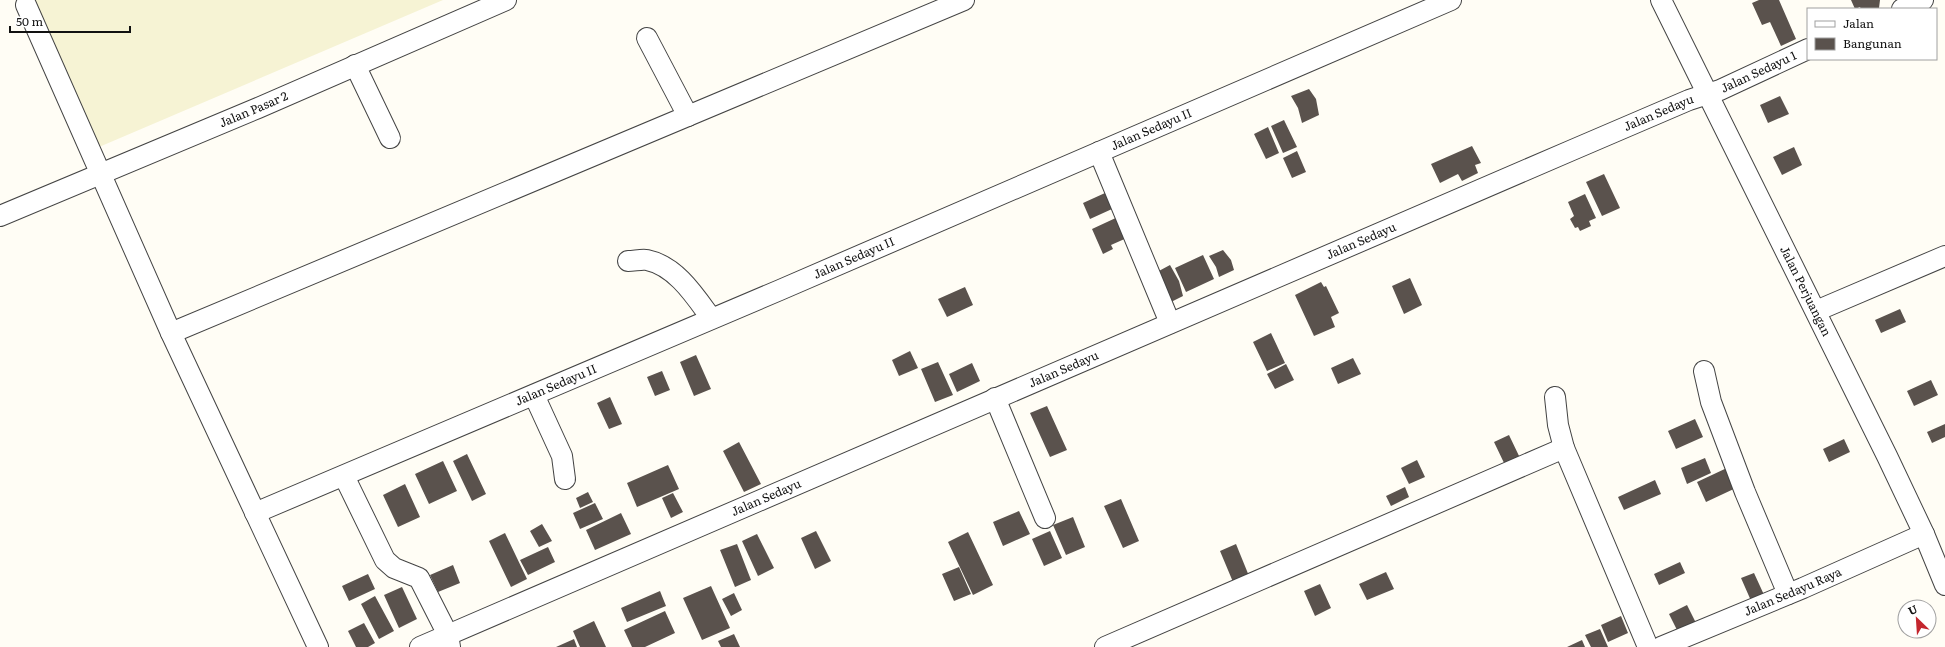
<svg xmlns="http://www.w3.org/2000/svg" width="1945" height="647" viewBox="0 0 1945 647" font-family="Literata,serif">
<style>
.farmland{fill:#f6f3d4}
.building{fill:#5a524d}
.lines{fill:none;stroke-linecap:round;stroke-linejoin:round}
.minor-casing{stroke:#444;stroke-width:22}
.minor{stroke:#fff;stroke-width:20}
.labels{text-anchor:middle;stroke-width:4;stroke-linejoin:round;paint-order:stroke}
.street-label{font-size:12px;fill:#111;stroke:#fff}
</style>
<rect width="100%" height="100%" fill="#fffdf5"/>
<path class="farmland" d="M22 0H443L92 150Z"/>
<path class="building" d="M1759 0H1779L1796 39 1781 46 1770 22 1762 25 1752 3Z
M1851 0H1880L1879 8 1876 9H1861L1860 7 1855 9Z
M1309 89 1316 99 1319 115 1302 123 1298 108 1291 96Z
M1780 96 1789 114 1768 123 1760 105Z
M1284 120 1297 147 1283 153 1271 126Z
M1268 127 1279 153 1266 159 1254 134Z
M1472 146 1481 163 1475 165 1478 173 1462 181 1458 174 1440 183 1431 164Z
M1794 147 1802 165 1782 175 1773 157Z
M1297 151 1306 172 1292 178 1283 158Z
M1604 174 1620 208 1602 216 1586 182Z
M1105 193 1112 209 1090 219 1083 203Z
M1585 194 1596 218 1589 221 1591 226 1580 231 1578 227 1575 228 1570 219 1574 216 1568 202Z
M1120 216 1129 237 1111 245 1113 249 1103 254 1092 229Z
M1223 250 1231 260 1234 270 1219 277 1216 267 1209 256Z
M1203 255 1214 279 1186 292 1175 268Z
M1170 265 1179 281 1183 296 1171 302 1166 287 1157 272Z
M1410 278 1422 305 1404 314 1392 286Z
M1321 282 1324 287 1326 286 1339 313 1331 317 1335 327 1314 336 1295 295Z
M965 287 973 305 947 317 938 299Z
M1900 309 1906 322 1881 333 1875 320Z
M1271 333 1285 363 1267 371 1253 342Z
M910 351 918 368 899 376 892 360Z
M696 355 711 389 694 396 680 362Z
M1353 358 1361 374 1338 384 1331 368Z
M938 362 953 395 935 402 921 369Z
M972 363 980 381 957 392 949 374Z
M1286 364 1294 380 1275 389 1267 374Z
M662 371 670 390 655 396 647 377Z
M1931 380 1938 395 1914 406 1907 391Z
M610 397 622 424 609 429 597 403Z
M1047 406 1067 450 1050 457 1030 413Z
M1695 419 1703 437 1676 449 1668 431Z
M1945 424V437L1932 443 1927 432Z
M1509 435 1520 458 1505 465 1494 442Z
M1844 439 1850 452 1829 462 1823 449Z
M739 442 761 484 744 492 723 451Z
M467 454 486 494 472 501 453 461Z
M1705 458 1711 473 1687 484 1681 468Z
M1417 460 1425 477 1409 484 1401 468Z
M443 461 457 491 429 504 415 474Z
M668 465 679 489 637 507 627 483Z
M1729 467 1738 487 1706 502 1697 482Z
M1655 480 1661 494 1624 510 1618 497Z
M405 484 420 517 398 527 383 495Z
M1405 487 1409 497 1391 506 1386 496Z
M588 492 593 502 580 508 576 498Z
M673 493 683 512 671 518 662 498Z
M1121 499 1139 541 1123 548 1104 506Z
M595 503 603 519 580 529 573 513Z
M1019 511 1030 534 1003 546 993 522Z
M621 513 631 534 595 550 586 530Z
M1073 517 1085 547 1066 555 1053 525Z
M542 524 552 541 539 547 530 531Z
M816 531 831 561 815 569 801 538Z
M1050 531 1062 558 1044 566 1032 539Z
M968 532 993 585 973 595 948 542Z
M505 533 527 579 511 587 489 541Z
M757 534 774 568 758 576 742 541Z
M737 544 751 580 735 587 720 550Z
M1236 544 1249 576 1233 582 1220 551Z
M548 547 555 562 528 575 520 560Z
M1680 562 1685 573 1659 585 1654 574Z
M453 565 460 583 438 592 430 575Z
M959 567 971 594 954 601 942 574Z
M1386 572 1394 589 1367 600 1359 584Z
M1754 573 1765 597 1752 603 1741 578Z
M368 574 375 589 349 601 342 586Z
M1320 584 1331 608 1315 616 1304 591Z
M711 586 730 628 702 640 683 598Z
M402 587 417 619 399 628 384 595Z
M660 591 666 606 627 622 621 608Z
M734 593 742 610 731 616 722 599Z
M375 596 394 631 379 639 361 604Z
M1687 605 1698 627 1680 636 1669 614Z
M665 611 675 633 645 647H632L624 630Z
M1621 616 1628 633 1608 642 1601 625Z
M594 621 606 647H580L573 631Z
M364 623 375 643 368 647H356L348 631Z
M1600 629 1608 647H1591L1585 635Z
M734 634 740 647H721L718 641Z
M574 639 577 647H556Z
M1582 640 1585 647H1567Z"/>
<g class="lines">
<defs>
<g id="minor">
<path id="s1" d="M1661 0 1887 456 1924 534 1945 585"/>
<path d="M26 5 171 333 318 647"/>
<path d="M1902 9 1923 0"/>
<path d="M647 38 688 116"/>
<path d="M355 65 390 138"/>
<path d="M1099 152 1170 323"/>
<path id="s2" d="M0 216 258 108 506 0"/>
<path d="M628 261C634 261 642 259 647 260 676 266 695 296 711 318"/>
<path d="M1816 311 1945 256"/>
<path d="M171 333 964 0"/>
<path d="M1704 371 1711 402 1745 492 1788 594"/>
<path d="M534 395 562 456 565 479"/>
<path d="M1555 397 1558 425 1564 448 1648 647"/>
<path d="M995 398 1045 518"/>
<path d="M344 476 385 560 394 568 419 578 448 635 450 647"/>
<path id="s3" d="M255 513 780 290 1451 0"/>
<path id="s4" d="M420 647 1570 151 1689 100 1720 90 1808 49"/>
<path d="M1105 647 1564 448"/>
<path id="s5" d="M1661 647 1803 588 1924 534"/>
</g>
</defs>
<use href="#minor" class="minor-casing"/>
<use href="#minor" class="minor"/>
</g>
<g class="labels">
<g class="street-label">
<text dy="4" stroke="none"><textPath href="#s4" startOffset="1457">Jalan Sedayu 1</textPath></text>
<text dy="4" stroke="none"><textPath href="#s2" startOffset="275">Jalan Pasar 2</textPath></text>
<text dy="4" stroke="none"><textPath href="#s4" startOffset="1349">Jalan Sedayu</textPath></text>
<text dy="4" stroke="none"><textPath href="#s3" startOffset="975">Jalan Sedayu II</textPath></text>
<text dy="4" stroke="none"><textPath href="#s4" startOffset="1025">Jalan Sedayu</textPath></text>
<text dy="4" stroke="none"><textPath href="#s3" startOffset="651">Jalan Sedayu II</textPath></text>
<text dy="4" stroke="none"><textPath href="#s1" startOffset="325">Jalan Perjuangan</textPath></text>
<text dy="4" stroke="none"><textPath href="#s4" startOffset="701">Jalan Sedayu</textPath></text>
<text dy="4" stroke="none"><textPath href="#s3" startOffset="327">Jalan Sedayu II</textPath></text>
<text dy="4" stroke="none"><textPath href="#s4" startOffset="377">Jalan Sedayu</textPath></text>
<text dy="4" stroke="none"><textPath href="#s5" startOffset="143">Jalan Sedayu Raya</textPath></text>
</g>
</g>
<rect x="1807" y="8" width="130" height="52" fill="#ffffff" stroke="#a0a0a0"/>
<rect x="1815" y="21" width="20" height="6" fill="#ffffff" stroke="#a0a0a0"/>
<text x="1843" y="28" font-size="12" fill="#111111">Jalan</text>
<rect x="1815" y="38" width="20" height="12" fill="#5a524d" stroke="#a0a0a0"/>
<text x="1843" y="48" font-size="12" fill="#111111">Bangunan</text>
<g transform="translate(1917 619) rotate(335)"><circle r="19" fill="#ffffff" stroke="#a0a0a0"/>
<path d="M0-3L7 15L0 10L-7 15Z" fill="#c4262e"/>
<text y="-6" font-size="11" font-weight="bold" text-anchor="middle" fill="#111111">U</text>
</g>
<path d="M10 26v6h120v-6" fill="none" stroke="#111111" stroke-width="2"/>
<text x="16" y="26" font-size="12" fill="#111111" stroke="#ffffff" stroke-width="3" paint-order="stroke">50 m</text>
</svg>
